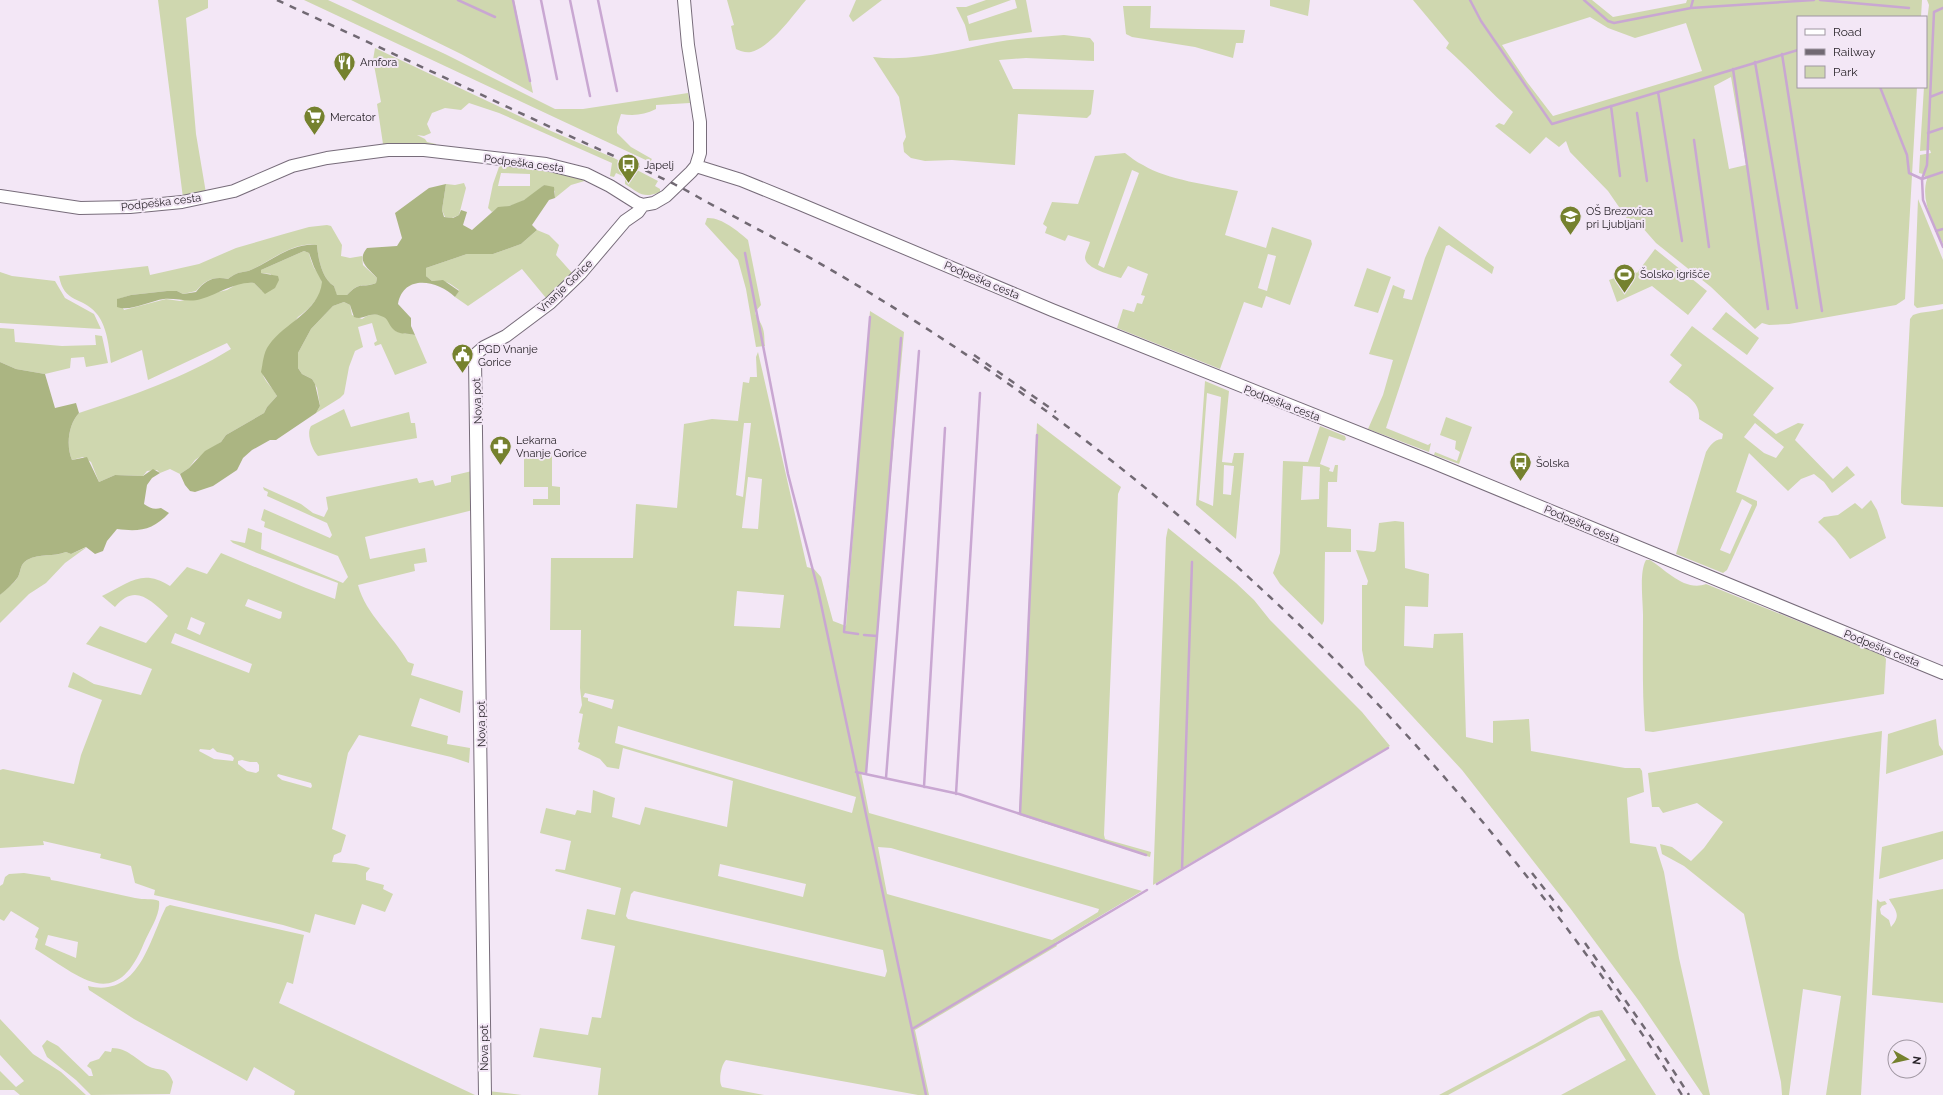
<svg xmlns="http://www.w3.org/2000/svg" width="1943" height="1095" viewBox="0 0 1943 1095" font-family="Raleway,sans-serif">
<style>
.green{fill:#cfd7af;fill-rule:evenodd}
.forest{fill:#abb582}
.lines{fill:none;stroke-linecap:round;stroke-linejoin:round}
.stream{stroke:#c9a7d2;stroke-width:2.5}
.secondary-casing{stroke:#776c7a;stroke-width:14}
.secondary{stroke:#fff;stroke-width:12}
.rail{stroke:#716973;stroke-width:2.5;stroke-dasharray:7 7;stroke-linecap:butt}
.labels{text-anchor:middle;stroke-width:4;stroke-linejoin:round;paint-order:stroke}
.poi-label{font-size:11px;fill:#241f25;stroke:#f3e7f6;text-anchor:start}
.street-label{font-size:11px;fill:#241f25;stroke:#f3e7f6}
</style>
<rect width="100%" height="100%" fill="#f3e7f6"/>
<path class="green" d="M158 0H208V8L186 18 196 134 206 193 183 198Z
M304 0H328L445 54 555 109H583L688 93 690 103 656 105V109C644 115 634 116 621 114L617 127V133L631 147 652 159 650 162Z
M351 0H514L533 93 461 54Z
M727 0H806C793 15 771 47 751 52 746 53 740 51 736 49L731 26 734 25Z
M856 0H882L853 22 849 16Z
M986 0H1011L967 16 969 24 1017 8 1015 0H1026L1032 32 969 41 965 25 956 7H966Z
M1270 0H1310L1308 16 1270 6Z
M1413 0H1592L1613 17 1686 3 1687 0H1922L1921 17H1798V87H1917L1905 299 1896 305 1789 324 1769 325 1762 323 1755 329 1711 287 1656 243 1634 218 1628 220 1608 191 1570 152 1566 141 1559 147 1546 137 1530 154 1495 126 1499 123 1504 125 1513 112C1490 92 1469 68 1446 48L1449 43ZM1590 17 1608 28 1635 38 1686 23 1702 71 1553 116 1527 82 1502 45ZM1731 77 1746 165 1729 169 1714 86Z
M1927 0H1943V244C1934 224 1920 201 1927 179L1923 174 1919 173 1920 155 1931 153 1930 150 1920 151 1924 87H1926V29L1929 5Z
M1123 6H1151L1150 28 1245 30 1243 43H1236L1233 58 1195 47 1132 37 1126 34Z
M1064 35 1090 38 1094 43V61L1026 58 999 60 1013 89 1094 90 1091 114 1087 118 1018 114 1015 165 952 160 925 161 911 158 904 152 903 143 906 137 899 97 873 57C914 62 956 50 997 42 1019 38 1041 37 1064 35Z
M375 48 551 131 614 158 658 181 655 186 660 189V192C643 199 639 193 625 184V177L616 173 614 177 610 176 612 163 499 113 469 103 461 110 445 108 432 113 427 124 431 133 424 136 417 135 425 139 427 142 436 144V147L383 144 377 104 381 102 373 60Z
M1125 153C1131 157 1136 162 1143 165 1167 180 1210 185 1238 191L1225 235 1266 248 1272 227 1311 240 1312 244 1290 305 1266 296 1262 308 1244 302 1220 369 1117 328 1123 309 1134 312 1137 303 1142 304 1145 296 1141 295 1148 274 1128 266 1121 278C1112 275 1086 269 1085 258 1085 253 1089 247 1090 242L1068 235 1065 241 1045 233 1047 227 1043 224 1052 202 1078 204 1095 156ZM1132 170 1139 173 1104 268 1098 265ZM1268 254 1276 256 1267 291 1258 288Z
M503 164 545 167 588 180 571 185 555 198V191L544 185C535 194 522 203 509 206 502 208 498 207 492 212L488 208 493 184 499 167ZM501 173 530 174V186H498Z
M464 183 466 188 459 215 452 218 445 217 442 210 446 184 455 185Z
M1918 199 1943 260V304L1917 308 1914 305Z
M707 218C721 217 738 231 748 240L761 305 755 312C756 318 760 320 762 326 765 333 764 339 765 346L756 347 746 289 738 260 705 224Z
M327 225 331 226 342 245 341 256 350 258 362 256 363 265 377 278 376 283C361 289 361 280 347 295L337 296 334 286C322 279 318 258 317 245 294 241 272 260 253 269 243 274 241 269 228 279 214 276 205 280 196 291L183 294 177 291H167L131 295 118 299 124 310 166 299 180 301 227 290 239 283 247 282 254 283 262 291 271 274 261 273V270L304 251 309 253C310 258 312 263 314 268 317 272 321 276 322 282 325 294 307 311 298 317L263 364C259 379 271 384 277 396L267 407 264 413 226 435 221 442 195 460 189 468 180 474 170 469 160 473 157 470 147 471 143 476 115 475 99 482 91 462 83 457 72 460C66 446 68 425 79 413 131 396 184 378 231 349L227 343 148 380 142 350 111 363C109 347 107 325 96 313 82 296 64 304 59 276L148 266 150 275 199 264 236 248 284 234 309 227Z
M1439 226 1494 267 1492 274 1449 245 1446 246 1386 428 1428 445 1431 443 1429 452 1368 429 1383 395 1393 360 1369 354 1393 285 1405 290 1403 298 1412 300 1425 258Z
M537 230 549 235 559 245 556 255 573 274 546 298 522 269 468 306 455 297 459 290C448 282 445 280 432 281L426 276V268L467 254H493L521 244Z
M1655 249 1707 291 1688 315 1652 286 1617 302 1609 280 1634 271 1637 273Z
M1367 268 1391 277 1378 313 1354 306Z
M0 272 12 276 55 281 65 298 94 314 101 329 0 323Z
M344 302 350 305 352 315 362 319C369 314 379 312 386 318 391 321 391 328 396 331 401 334 409 333 415 335L427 363 395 375 381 344 375 346 374 343 377 341 372 323 358 327 363 347 355 351 349 367 344 394 340 398 316 413 320 406 317 388 312 379 302 374 298 368V353L311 329 333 306Z
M1943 309V507L1904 505 1901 503V492L1910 319 1913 315C1923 311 1933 312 1943 309Z
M870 311 904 332 883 560 866 773 861 772 869 813 1142 891 1055 943 1057 946 915 1030 929 1095H918L726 1060C721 1065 718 1081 722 1087L764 1095H598L601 1068 533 1057 540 1028 588 1035 592 1017 601 1018 615 946 581 939 587 909 615 915 621 888 555 871 556 869 565 870 571 841 540 833 546 808 575 815 577 810 591 813 593 790 615 798 612 817 640 825 645 807 727 827 733 781 623 748 619 769 607 767 600 759 578 749 580 743 578 742 583 714 579 713 582 705 580 688 581 630H550L551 558H633L636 504 677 508 684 424 712 419 738 421 743 382 749 383 750 377H757L756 357 758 352 807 567 814 569 821 577 833 621 846 626ZM744 423H751L743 497 736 495ZM748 477 762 479 758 529 742 528ZM737 591 784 595 780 628 734 626ZM585 693 614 700 612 709 588 701V698L583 697ZM618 726 856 797 852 813 615 743ZM878 847 891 848 1099 909 1098 912 1052 940 887 894ZM720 864 806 884 803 897 718 876ZM634 891 883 950 887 971 885 977 628 919 626 916 631 894Z
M1726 312 1759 338 1747 355 1712 329Z
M1692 326 1774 388 1753 415 1776 434 1798 423 1804 424 1795 440 1833 479 1847 466 1855 475 1832 493 1824 482 1814 474 1801 479 1788 491 1749 453 1736 492 1757 501V505L1727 570 1723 573 1676 554 1706 452C1710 446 1713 440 1722 439L1723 434 1699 419C1701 399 1681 394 1669 382L1682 365 1670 355ZM1755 423 1784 447 1776 458 1764 453 1744 437ZM1742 499 1752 505 1730 554 1720 550Z
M0 328 14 329 15 342 62 346 96 345 95 335 102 336 108 363 86 367 84 357 71 358 70 368 45 374 16 369 0 362Z
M1205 381 1229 391 1222 462 1232 463 1234 453H1244L1236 539 1196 505ZM1207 393 1221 397 1213 506 1199 500ZM1224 465 1234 466 1231 495 1223 494Z
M344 409 351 427 409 412 411 423H415L417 438 318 456C312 450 306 434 311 426Z
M1446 417 1472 427 1459 464 1434 455 1435 452 1457 461 1460 452 1455 449 1456 441 1440 435Z
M1037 423 1121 487 1118 494 1104 835 1105 839 1151 852 1150 857 1019 815Z
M1320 426 1345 436 1346 439 1344 441 1329 436 1320 464 1330 468 1329 471 1333 472 1335 465H1338L1337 482H1328L1327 527 1351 529V552H1325L1324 621 1322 625 1280 584 1273 573 1280 553 1283 461 1308 462ZM1303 466 1320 467 1319 499 1301 500Z
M524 451H552V486L560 487V505H533V499H548V487H524Z
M472 471 473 510 365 537 370 559 425 548 427 562 414 564 415 571 358 585C366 615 393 635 408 662L414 664 411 675 463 691 460 713 420 698 411 726 448 736 447 744 470 748 469 763 451 757 359 735 348 753 332 829 346 835 341 852 334 855 332 862 356 864 370 868 366 873V880L384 885 383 889 393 894 385 912 362 904 355 925 315 914 310 933 283 925 154 895 155 890 135 883 131 866 100 858 101 854 43 841 44 845 0 848V770L3 769 74 784 81 755 102 700 68 687 73 672 94 684 141 695 152 669 86 644 100 626 146 643 168 616C150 600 135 583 115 607L102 596C129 583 142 568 170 586L187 567 207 574 221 553 306 588 335 599 338 583 257 553 233 543 230 540 245 543 248 528 262 533 261 549 343 583 348 577 338 556 264 527 265 522 261 520 264 509 330 538 332 535 327 523 267 496 268 492 264 490 263 487 301 504 313 513 324 517 328 509 326 497 417 478 419 483 433 480 435 486 451 482V476ZM248 599 282 612 281 618 279 619 245 606ZM191 617 205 623 200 635 187 629ZM175 633 252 664 249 673 171 643ZM213 748 217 752 231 755 234 758 233 761 214 759 199 751 200 749 210 750ZM242 760 250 762H257L259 765V771L256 773 247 771 238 764V761ZM278 774 311 783 312 786 311 788 282 780 277 776Z
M1871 500 1877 510 1886 538 1850 559 1835 539 1818 522 1824 517 1838 515 1855 503 1862 509Z
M1395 521 1404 522 1405 568 1429 574 1428 607 1405 606 1404 646 1433 648 1434 634 1463 633 1466 737 1493 743V721L1529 719 1531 751 1625 768H1640L1642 771 1644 792 1627 798 1630 843 1656 847 1664 872 1679 958 1710 1095H1703L1639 1001 1570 908 1462 770 1365 665 1362 650V585H1367L1368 581 1356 550 1374 552 1376 550 1379 523Z
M1168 528 1236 583 1254 600 1270 620 1362 712 1390 746 1153 885 1166 538Z
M87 547 65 563 46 583 29 594 0 623V595C6 589 14 584 18 577 21 571 20 564 27 560 40 553 54 557 66 552L71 554Z
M1646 560H1650C1666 570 1685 592 1706 584L1884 656 1886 659 1884 694 1653 732 1645 731C1642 692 1643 654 1643 615 1643 601 1639 572 1646 560Z
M1936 719 1939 745 1943 751V755L1886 774 1888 734Z
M1882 731 1861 1095H1826L1841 996 1803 989 1789 1095H1782L1781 1082 1744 914 1684 866 1662 854 1660 844 1672 847 1691 861 1704 848 1723 822 1697 803 1663 813 1659 807H1652L1648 773Z
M1943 831V859L1879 879 1882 847Z
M24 873 50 877 51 880 57 881 135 898C144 900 152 898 159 901 161 914 149 931 144 943 115 1014 80 976 35 949L38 939 35 937 39 928 11 911 4 921 0 919V886L3 884 5 877 9 874ZM48 935 78 942 76 958 45 945Z
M1943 889V1003L1872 995 1877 899 1880 902 1885 901 1887 904 1882 906 1880 909 1881 914 1889 920 1891 927C1902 915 1895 910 1889 899Z
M170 905 304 935 293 984 287 982 279 1003 475 1095H294L295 1091 254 1067 247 1081 134 1019 89 990 88 986C139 998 149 941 166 907Z
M1602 1010 1656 1095H1561L1626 1060 1599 1016 1590 1018 1448 1095H1439L1535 1044 1591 1012Z
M0 1019 33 1054 61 1072 86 1095H20L14 1090H0V1071L16 1087 24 1081 0 1055Z
M47 1040 58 1046 89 1076H93L91 1069 87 1066 90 1062 99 1059 105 1051 111 1052 112 1048C127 1048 136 1059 148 1066 159 1072 167 1065 173 1082L170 1094 91 1095 76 1080 47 1057 42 1046Z
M488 1091 522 1095H488Z"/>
<path class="forest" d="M446 184 442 210 444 217 453 218 459 215 461 210 467 212 463 225 472 230 498 207 509 206 524 200 544 185 554 187 555 198 549 200 532 225 537 230 521 244 493 254H467L426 268V276L432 281 443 280 459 291 455 297C438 281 404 273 398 304L411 318V326L415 335C408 333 399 335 394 330 388 325 389 318 381 316 369 311 364 321 354 317L350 305 344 302 333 306 311 329 298 353V368L302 374 312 379 315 384 320 406 316 413 276 440H270L252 450 243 458 237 470 213 486 195 492 190 491 185 485 180 474 189 468 205 451 221 442 226 435 264 413 267 407 277 396 261 372C263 363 263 353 269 345 284 323 319 312 322 282L314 267 309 253 304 251 261 270V273L278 276 279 280 275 288 265 294 254 283C236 281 219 294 201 299 189 303 177 298 164 299 149 301 130 312 117 307V299L131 295 167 291H177L183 294 196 292C205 280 214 276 228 279 241 269 243 274 253 269 273 260 293 242 317 245 318 258 322 279 334 286L337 295H347C361 280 362 289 376 283L377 278C368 268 356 261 367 248L397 246 402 238 395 213 429 188Z
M0 362 16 369 45 374 55 408 76 403 79 413C68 425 66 446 72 460L87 457 99 482 115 475 143 476 153 469 160 473 152 478 147 485 144 504C150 508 154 510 161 508L169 513C153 530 140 532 117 529L107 541 103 551 95 554 86 547 71 554 66 552C53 557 40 553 27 560 20 564 21 571 18 577 14 583 6 590 0 595Z"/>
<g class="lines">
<path class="stream" d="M458 0 495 17
M513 0 530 81
M541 0 557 79
M570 0 590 96
M598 0 617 91
M1470 0 1481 21 1552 124 1798 50
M1584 0 1608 21 1614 23 1691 8 1814 0
M1820 0 1909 8
M1691 7 1693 0
M1782 54 1822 311
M1755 62 1797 308
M1733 69 1768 309
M1880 87 1907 155 1909 173 1922 179 1923 200 1943 247
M1658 92 1682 241
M1930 97 1943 92
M1611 106 1620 176
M1637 113 1647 181
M1928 133 1943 128
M1694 140 1709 247
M1922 179 1927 165 1934 12 1943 8
M1922 179 1943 172
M1936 231 1943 229
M745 253 788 474 818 590 926 1095
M858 634 844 632 870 317
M864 635 877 636 866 774
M877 636 901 338
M856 772 959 794 1146 855
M886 778 919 351
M924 787 945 428
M956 794 980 393
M1020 814 1037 435
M1182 869 1192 562
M1157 884 1388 748
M912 1029 1147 890"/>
<defs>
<path id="secondary" d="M696 166 741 180 800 204 1052 310 1432 462 1943 673
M0 196 80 208 130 207 182 202 234 191 292 166 327 158 388 150H424L546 164 586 174 610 186 637 203 643 205 654 203 666 196 691 172 696 166 700 153V122L688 45 684 0
M485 1095 475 359 476 354 484 347 506 336 550 303 580 274 625 221 638 212 643 205"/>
</defs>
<use href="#secondary" class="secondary-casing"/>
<use href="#secondary" class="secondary"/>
<path class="rail" d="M277 0C368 42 459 84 550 127 591 146 633 164 674 184 690 192 706 202 722 210 757 229 792 247 826 267 1174 468 1467 756 1682 1095
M974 355 1056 412
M1532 873 1564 914
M1585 943 1658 1047 1689 1095"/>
</g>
<defs>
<symbol id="restaurant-pin" viewBox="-11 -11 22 30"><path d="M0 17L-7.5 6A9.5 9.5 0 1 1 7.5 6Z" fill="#75812e" stroke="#f3e7f6"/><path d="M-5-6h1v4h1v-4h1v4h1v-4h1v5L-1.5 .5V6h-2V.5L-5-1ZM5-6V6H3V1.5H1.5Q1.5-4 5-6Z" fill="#fff"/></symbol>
<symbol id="supermarket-pin" viewBox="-11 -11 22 30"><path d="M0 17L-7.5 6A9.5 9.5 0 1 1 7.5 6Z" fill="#75812e" stroke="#f3e7f6"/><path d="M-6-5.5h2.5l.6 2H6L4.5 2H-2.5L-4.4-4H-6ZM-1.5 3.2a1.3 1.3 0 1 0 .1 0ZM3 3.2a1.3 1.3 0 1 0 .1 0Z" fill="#fff"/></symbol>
<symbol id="bus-pin" viewBox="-11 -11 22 30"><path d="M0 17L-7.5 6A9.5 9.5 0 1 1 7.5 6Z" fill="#75812e" stroke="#f3e7f6"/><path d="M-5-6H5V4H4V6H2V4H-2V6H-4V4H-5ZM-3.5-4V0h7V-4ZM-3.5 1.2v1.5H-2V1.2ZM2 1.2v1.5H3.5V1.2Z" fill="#fff"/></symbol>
<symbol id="school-pin" viewBox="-11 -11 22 30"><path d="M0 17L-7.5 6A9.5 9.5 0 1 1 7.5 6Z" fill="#75812e" stroke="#f3e7f6"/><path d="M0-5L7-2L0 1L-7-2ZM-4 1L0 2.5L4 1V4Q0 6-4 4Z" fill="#fff"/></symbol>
<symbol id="stadium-pin" viewBox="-11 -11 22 30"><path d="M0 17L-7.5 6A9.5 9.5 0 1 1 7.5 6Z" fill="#75812e" stroke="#f3e7f6"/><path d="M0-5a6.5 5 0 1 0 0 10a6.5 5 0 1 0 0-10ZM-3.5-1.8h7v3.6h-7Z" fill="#fff"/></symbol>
<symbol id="civic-pin" viewBox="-11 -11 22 30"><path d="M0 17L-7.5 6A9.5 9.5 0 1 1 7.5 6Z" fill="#75812e" stroke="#f3e7f6"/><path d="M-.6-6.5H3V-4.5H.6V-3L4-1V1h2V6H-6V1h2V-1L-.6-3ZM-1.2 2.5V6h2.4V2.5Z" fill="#fff"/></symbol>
<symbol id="pharmacy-pin" viewBox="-11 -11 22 30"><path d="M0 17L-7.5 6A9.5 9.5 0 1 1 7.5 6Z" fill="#75812e" stroke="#f3e7f6"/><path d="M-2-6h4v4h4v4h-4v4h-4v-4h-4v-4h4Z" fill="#fff"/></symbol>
</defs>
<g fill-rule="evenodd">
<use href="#restaurant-pin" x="332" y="50" width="25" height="34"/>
<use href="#supermarket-pin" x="302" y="104" width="25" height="34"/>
<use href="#bus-pin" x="616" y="152" width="25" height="34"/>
<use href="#school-pin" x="1558" y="204" width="25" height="34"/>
<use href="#stadium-pin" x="1612" y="262" width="25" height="34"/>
<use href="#civic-pin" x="450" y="342" width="25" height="34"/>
<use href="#pharmacy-pin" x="488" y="434" width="25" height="34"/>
<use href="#bus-pin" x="1508" y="450" width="25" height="34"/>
</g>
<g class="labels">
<g class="poi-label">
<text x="360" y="66">Amfora</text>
<text x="330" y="121">Mercator</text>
<text x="644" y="169">Japelj</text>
<text x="1586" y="215">OŠ Brezovica<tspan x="1586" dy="13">pri Ljubljani</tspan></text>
<text x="1640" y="278">Šolsko igrišče</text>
<text x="478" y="353">PGD Vnanje<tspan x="478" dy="13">Gorice</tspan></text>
<text x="516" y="444">Lekarna<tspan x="516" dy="13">Vnanje Gorice</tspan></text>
<text x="1536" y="467">Šolska</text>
</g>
<g class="street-label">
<text transform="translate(524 163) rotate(7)" y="4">Podpeška cesta</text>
<text transform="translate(161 202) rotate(-7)" y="4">Podpeška cesta</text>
<text transform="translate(982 280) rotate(23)" y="4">Podpeška cesta</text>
<text transform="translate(565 286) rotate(-44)" y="4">Vnanje Gorice</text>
<text transform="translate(477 401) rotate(-92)" y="4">Nova pot</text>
<text transform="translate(1282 403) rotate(21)" y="4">Podpeška cesta</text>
<text transform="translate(1582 524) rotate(23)" y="4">Podpeška cesta</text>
<text transform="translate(1882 648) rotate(22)" y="4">Podpeška cesta</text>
<text transform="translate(481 724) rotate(-91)" y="4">Nova pot</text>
<text transform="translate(484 1048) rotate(-90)" y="4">Nova pot</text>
</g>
</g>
<rect x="1797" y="16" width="130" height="72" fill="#f3e7f6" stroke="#a097a2"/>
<rect x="1805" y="29" width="20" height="6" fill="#ffffff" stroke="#a097a2"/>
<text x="1833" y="36" font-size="12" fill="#241f25">Road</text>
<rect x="1805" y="49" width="20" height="6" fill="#716973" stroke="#a097a2"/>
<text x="1833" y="56" font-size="12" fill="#241f25">Railway</text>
<rect x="1805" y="66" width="20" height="12" fill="#cfd7af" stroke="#a097a2"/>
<text x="1833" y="76" font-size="12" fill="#241f25">Park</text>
<g transform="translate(1907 1059) rotate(98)"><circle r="19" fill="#f3e7f6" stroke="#a097a2"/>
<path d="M0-3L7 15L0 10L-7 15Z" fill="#75812e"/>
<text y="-6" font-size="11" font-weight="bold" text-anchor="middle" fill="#241f25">N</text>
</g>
</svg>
